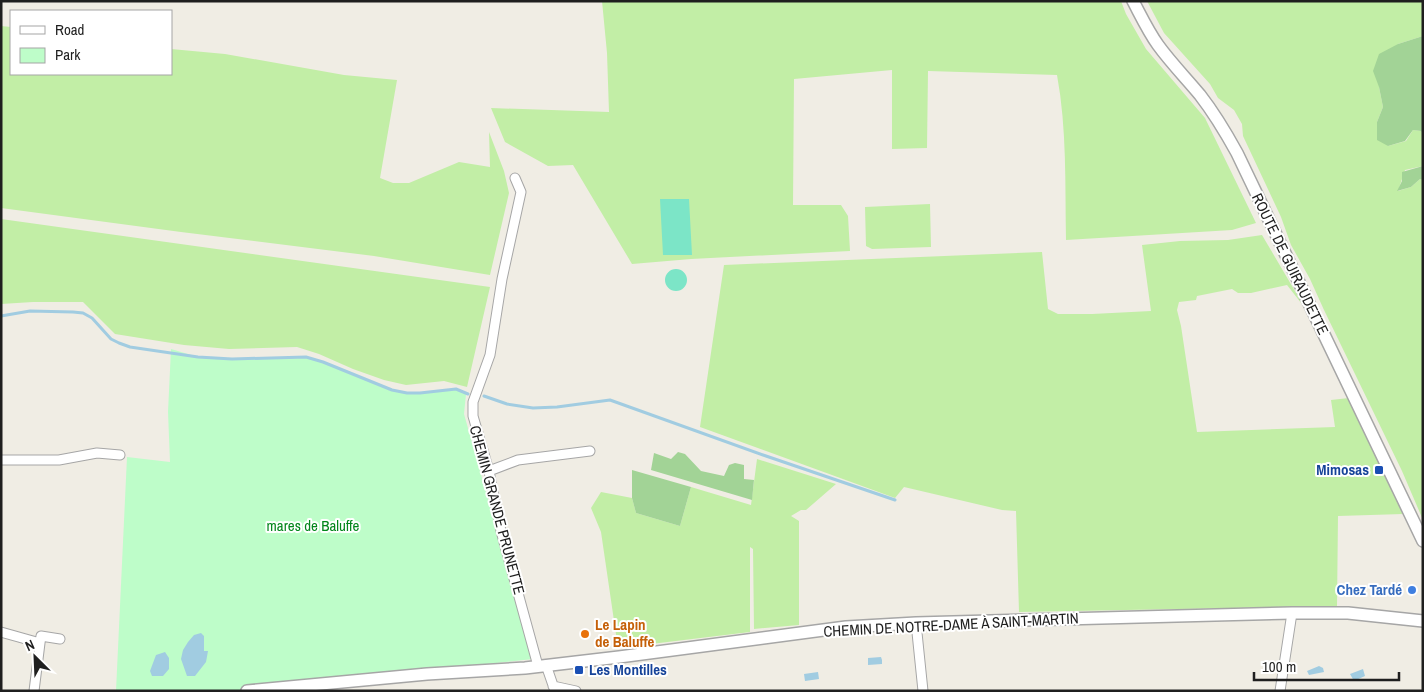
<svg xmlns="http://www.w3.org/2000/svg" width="1424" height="692" viewBox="0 0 1424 692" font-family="'Archivo Narrow',sans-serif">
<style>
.grass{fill:#c2eea6}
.forest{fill:#a2d396}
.park{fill:#befdc9}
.pitch{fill:#7ce5c7}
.water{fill:#a1cce1}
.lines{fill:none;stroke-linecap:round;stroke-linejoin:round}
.stream{stroke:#a1cce1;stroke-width:3}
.minor-casing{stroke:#a6a6a6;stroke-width:11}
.tertiary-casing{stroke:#a6a6a6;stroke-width:14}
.minor{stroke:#fff;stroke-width:9}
.tertiary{stroke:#fff;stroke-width:11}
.transit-dot{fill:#1a4fb4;stroke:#fff;stroke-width:2}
.shop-dot{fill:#3f7fe0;stroke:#fff;stroke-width:2}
.food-dot{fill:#e8710a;stroke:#fff;stroke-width:2}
.labels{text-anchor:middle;stroke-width:4;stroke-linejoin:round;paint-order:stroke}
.street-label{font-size:15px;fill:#1f1f1f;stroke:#fff}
.transit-label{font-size:15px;font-weight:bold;fill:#164399;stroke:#fff;text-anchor:end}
.park-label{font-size:15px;fill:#03861b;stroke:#fff}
.shop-label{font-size:15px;font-weight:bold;fill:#366cbe;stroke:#fff;text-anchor:end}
.food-label{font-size:15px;font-weight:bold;fill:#c56008;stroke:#fff;text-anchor:start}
</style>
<rect width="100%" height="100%" fill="#f0ede4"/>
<path class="grass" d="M602 1H1121L1126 14 1146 49 1205 118 1256 223 1232 230 1066 240C1065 185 1067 129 1057 75L928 71 927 148 892 149V70L794 79 793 205H841L848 216 850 251 691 259 632 264 573 165 548 166 505 142 491 108 609 112 607 53Z
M1147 1H1423V36L1398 44 1379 87 1383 107 1377 122 1388 146 1406 141 1413 130 1421 131 1423 135V166L1405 170 1398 191 1411 187 1420 179 1423 180V520L1402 471 1324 310 1310 279 1291 245 1281 217 1243 136 1242 124 1234 110 1218 98 1210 84 1164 33Z
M1 26 11 27V74H171V49L225 54 344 75 397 80 380 178 393 183H409L459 162 490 167 489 132 504 171 509 193 490 275 374 256 181 232 1 208Z
M930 204 931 247 872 249 866 246 865 207Z
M1 219 490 287 467 387 444 381 406 385 384 380 353 369 319 354 297 347 229 349 184 345 115 334 83 302H33L1 304Z
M1262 235 1305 308 1287 285 1251 293H1238L1232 289 1197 296 1196 300 1179 302 1177 310 1181 326 1197 432 1335 427 1331 400 1349 398 1403 514 1338 516 1337 606 1019 612 1016 511 1002 510 904 487 895 498 700 427 724 265 1042 252 1048 309 1058 314H1092L1151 311 1142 245 1180 241 1228 240Z
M757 459 836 484 806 510H801L791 516 799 521V625L754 629 753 549 750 547V632L618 648 601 532 591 508 601 492 632 498 636 513 680 526 691 487 751 505Z"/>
<path class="forest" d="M1423 36V135L1421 131 1413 130 1405 141 1388 146 1377 140V122L1383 107 1379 87 1373 71 1379 54 1398 44Z
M1423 166V180L1420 179 1411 187 1397 191 1402 181V172Z
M678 452 685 454 701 471 724 476 729 465 735 463 744 465V479L754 480 752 500 651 470 654 453 671 459Z
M632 470 691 487 680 526 636 513 632 498Z"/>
<path class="park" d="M171 349 198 357 232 359 306 357 323 362 392 390 407 393H420L456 389 466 394 464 414 533 659 247 691H116L127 457 170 462 168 412Z"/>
<path class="pitch" d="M660 199H689L692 255H663Z
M665 280a11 11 0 1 1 22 0a11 11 0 1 1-22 0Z"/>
<path class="water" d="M201 633 204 636V651H208L206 662 195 676H187L181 659 183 650 188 642 194 635Z
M165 652 169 658V669L163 676H152L150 671 156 655Z
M881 657 882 660V664L868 665V658Z
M1319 666 1323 668 1324 672 1309 675 1307 671Z
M1363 669 1365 676 1354 681 1350 674Z
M818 672 819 679 805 681 804 674Z"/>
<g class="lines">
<path class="stream" d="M1 316 30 311 73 312 83 313 92 318 111 339 119 343 130 347 198 357 232 359 306 357 323 362 392 390 407 393H420L456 389 468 394
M484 396 507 404 533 408 557 407 610 400 766 456 895 500"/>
<defs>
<path id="minor" d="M515 178 521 192 502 279 490 355 473 402V416L489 471 501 531 538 666
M1 460H59L97 453 120 455
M489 471 518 460 590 451
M916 623 923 691
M1 632 40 643 34 691
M40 643 41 636 60 639
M546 665 555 691
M553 686 576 691
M1280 691 1292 613"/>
<path id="tertiary" d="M1133 1C1141 16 1148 31 1158 45 1171 63 1186 78 1200 95 1214 113 1226 133 1237 153L1423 541
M247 691 427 674 525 668 619 657 846 627 916 623 1292 613H1348L1423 621"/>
</defs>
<use href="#minor" class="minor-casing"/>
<use href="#tertiary" class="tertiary-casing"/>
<use href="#minor" class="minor"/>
<use href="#tertiary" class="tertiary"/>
</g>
<g class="transit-dot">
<rect x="1374" y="465" width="10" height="10" rx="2.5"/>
<rect x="574" y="665" width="10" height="10" rx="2.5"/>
</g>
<circle class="shop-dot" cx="1412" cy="590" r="5"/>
<circle class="food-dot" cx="585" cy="634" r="5"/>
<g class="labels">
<g class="street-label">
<text transform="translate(1290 264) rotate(64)" y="5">ROUTE DE GUIRAUDETTE</text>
<text transform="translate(497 510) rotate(75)" y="5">CHEMIN GRANDE PRUNETTE</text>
<text transform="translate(951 625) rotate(-3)" y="5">CHEMIN DE NOTRE-DAME À SAINT-MARTIN</text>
</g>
<g class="transit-label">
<text x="1369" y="475">Mimosas</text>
<text x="589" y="675" text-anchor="start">Les Montilles</text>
</g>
<g class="park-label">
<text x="313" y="531">mares de Baluffe</text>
</g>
<g class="shop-label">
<text x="1402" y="595">Chez Tardé</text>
</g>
<g class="food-label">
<text x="595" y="630">Le Lapin<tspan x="595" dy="17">de Baluffe</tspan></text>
</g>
</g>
<rect width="1424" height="692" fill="none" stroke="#1f1f1f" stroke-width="5"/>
<rect x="10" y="10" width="162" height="65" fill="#ffffff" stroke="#a5a5a5"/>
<rect x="20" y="26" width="25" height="8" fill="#ffffff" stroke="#a5a5a5"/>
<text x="55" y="35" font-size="15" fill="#1f1f1f">Road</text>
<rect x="20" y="48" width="25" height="15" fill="#befdc9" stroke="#a5a5a5"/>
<text x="55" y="60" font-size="15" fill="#1f1f1f">Park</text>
<g transform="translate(35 657) rotate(336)" stroke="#ffffff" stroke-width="4" paint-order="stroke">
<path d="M0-4L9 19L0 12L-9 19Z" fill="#1f1f1f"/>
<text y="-8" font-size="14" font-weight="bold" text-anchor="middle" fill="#1f1f1f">N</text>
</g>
<path d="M1254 672v8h145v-8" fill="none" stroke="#1f1f1f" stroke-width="2.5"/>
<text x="1262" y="672" font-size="15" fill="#1f1f1f" stroke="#ffffff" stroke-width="4" paint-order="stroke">100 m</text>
</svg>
